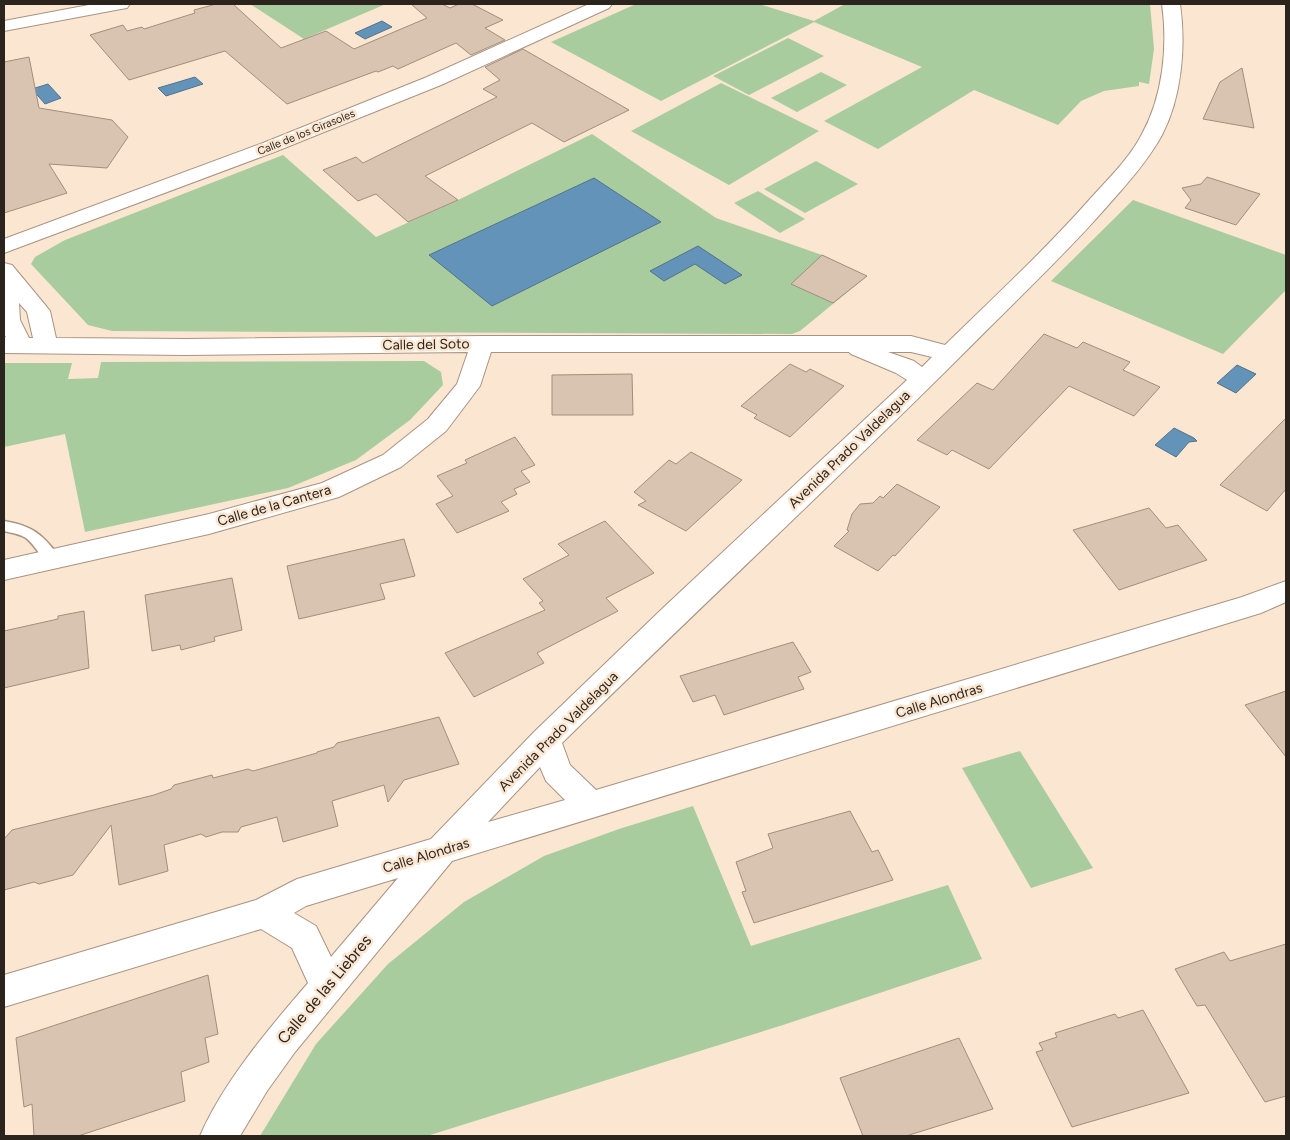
<svg xmlns="http://www.w3.org/2000/svg" width="1290" height="1140" viewBox="0 0 1290 1140" font-family="Figtree,sans-serif">
<style>
.green{fill:#a9cc9e}
.water{fill:#6493b9;stroke:#53728a}
.building{fill:#d9c4b1;stroke:#a18e7b}
.lines{fill:none;stroke-linecap:round;stroke-linejoin:round}
.lane-casing{stroke:#a89482;stroke-width:3}
.street-casing{stroke:#a89482;stroke-width:2}
.lane{fill:#fff;fill-rule:evenodd}
.street{fill:#fff;fill-rule:evenodd}
.labels{text-anchor:middle;stroke-width:5;stroke-linejoin:round;paint-order:stroke}
.far-street-label{font-size:11px;fill:#2b241c;stroke:#fbe6d2}
.street-label{font-size:14px;fill:#2b241c;stroke:#fbe6d2}
.near-street-label{font-size:16px;fill:#2b241c;stroke:#fbe6d2}
</style>
<rect width="100%" height="100%" fill="#fbe6d2"/>
<path class="green" d="M250 4H386L304 39Z
M636 4H759L814 21 845 4H1150L1154 49 1149 84 1139 82V86L1104 91 1081 101 1058 125 974 90 878 149 824 121 922 67 814 22 661 101 551 42Z
M788 38 824 56 749 95 713 76Z
M821 72 847 85 797 112 771 98Z
M721 83 819 131 729 185 631 131Z
M592 134 716 218 822 255 867 276 800 331 792 334 112 331 88 325 31 264 35 257 65 240 283 155 376 237 458 200Z
M816 161 858 184 805 213 764 189Z
M758 191 805 219 780 233 734 203Z
M1133 200 1286 255V290L1223 354 1051 281Z
M424 361 441 372 443 385 410 420 356 460 288 488 85 532 65 434 4 447V363H72L68 379 98 378 101 362Z
M1020 751 1093 868 1031 888 962 768Z
M693 806 751 946 948 885 982 959 783 1025 427 1136H260L316 1044 388 964 464 902 544 856 619 829Z"/>
<path class="water" d="M382 21 392 27 365 39 355 33Z
M195 77 203 84 166 96 158 88Z
M48 84 61 98 45 104 32 89Z
M594 178 661 222 492 306 429 255Z
M698 246 742 275 725 284 695 264 664 281 650 271Z
M1237 365 1256 374 1236 393 1217 383Z
M1174 428 1194 438 1197 441 1189 442 1176 457 1155 445Z"/>
<path class="building" d="M216 4H233L281 48 326 31 354 49 427 18 411 4H442L450 8 459 4H472L503 20 485 28 505 40 471 55 456 43 398 69 393 66 378 72 376 71 287 104 225 51 129 80 90 35 123 25 127 31 142 27 144 29 195 13 194 10Z
M523 49 629 110 564 142 532 123 425 176 458 200 408 222 376 194 358 201 323 170 356 157 363 163 497 97 483 89 500 80 485 67Z
M29 57 39 108 112 120 128 137 107 168 49 164 67 193 4 213V62Z
M1242 68 1254 128 1203 119 1220 82Z
M1207 177 1260 194 1236 225 1185 208 1191 200 1182 188 1201 184Z
M822 255 867 276 833 303 791 284Z
M1044 334 1077 348 1083 342 1130 362 1123 370 1160 387 1134 416 1069 386 989 469 952 450 947 455 917 440 977 383 993 390Z
M790 364 806 372 810 369 844 386 790 437 754 418 757 415 741 406Z
M632 374 633 415H552V375Z
M1286 418V489L1267 511 1220 485Z
M515 437 535 465 521 471 530 482 514 489 517 494 501 502 509 511 457 533 436 504 453 496 437 476 467 463 465 460Z
M691 452 742 480 686 531 638 505 646 501 634 492 669 460 676 464Z
M897 484 940 507 895 556 893 555 878 571 834 546 849 531 847 530 852 514 860 504 873 503 880 496 883 498Z
M1149 508 1166 528 1178 525 1207 560 1119 590 1073 530Z
M605 521 654 573 606 598 618 611 537 653 544 663 474 697 445 653 545 610 539 603 543 601 523 579 569 555 558 544Z
M404 539 415 576 380 584 385 599 299 619 287 566Z
M232 578 242 630 214 637 215 641 181 650 180 645 152 651 145 595Z
M84 611 89 668 4 688V631L58 619V616Z
M793 642 811 672 798 677 804 689 724 715 715 695 693 702 680 676Z
M1286 691V757L1245 705Z
M439 717 459 764 404 780 388 802 384 785 332 801 338 826 283 842 277 817 241 827 238 832H222L206 837 201 834 164 845 168 871 119 885 111 825 73 875 39 884 34 882 4 890V839L12 830 154 795 171 789 174 785 212 775 213 778 248 769 253 771 317 753V752L334 747 337 743Z
M850 811 872 852 878 850 893 880 754 923 742 892 746 891 736 862 773 848 768 834Z
M1286 944V1096L1265 1102 1205 1005 1197 1006 1175 969 1224 952 1230 961Z
M208 975 218 1034 205 1038 209 1062 181 1072 185 1101 78 1136H34L32 1104 24 1107 16 1038Z
M1143 1010 1189 1093 1072 1127 1036 1052 1043 1050 1039 1043 1057 1037 1055 1033 1115 1014 1118 1018Z
M959 1038 993 1109 906 1136H863L840 1078Z"/>
<g class="lines">
<defs>
<path id="lane" d="M4 521C32 526 41 533 58 555L60 559 58 563C44 567 37 546 26 538 20 534 12 533 4 531Z"/>
<path id="street" d="M94 4H130L127 8 121 9 4 31V21Z
M589 4H612L609 8 441 85 277 151 4 253V239L263 143 427 77Z
M1162 4H1180C1186 45 1182 97 1162 135 1149 159 1129 182 1111 202 1073 246 1031 286 990 327 850 468 704 603 562 743L570 765 596 790 1242 597 1286 581V602L1261 613 452 861 295 1052 267 1091 240 1136H200C223 1082 270 1027 308 983L292 948 261 929 4 1007V975L256 900 297 879 431 839 535 731 664 607 907 380 896 373 851 354 849 352H491L480 386 446 431 401 467 339 497 209 534 4 580V560L209 514 322 483 383 455 428 419 457 384 468 352 186 355 4 353V337H6L4 334V263L12 265 46 306 50 311 56 338 186 339 482 336H911L945 345C994 297 1045 250 1090 199 1108 179 1130 158 1142 134 1163 96 1168 46 1162 4ZM19 303 27 312 33 338H29L20 320ZM888 352H911L932 357 922 367 914 361ZM540 767 546 781 565 800 488 822ZM398 878 331 957 316 926 294 913 306 906Z"/>
</defs>
<use href="#lane" class="lane-casing"/>
<use href="#street" class="street-casing"/>
<use href="#lane" class="lane"/>
<use href="#street" class="street"/>
</g>
<g class="labels">
<g class="far-street-label">
<text transform="translate(306 132) rotate(-22)" y="4">Calle de los Girasoles</text>
</g>
<g class="street-label">
<text transform="translate(426 344) rotate(-1)" y="5">Calle del Soto</text>
<text transform="translate(849 449) rotate(-44)" y="5">Avenida Prado Valdelagua</text>
<text transform="translate(274 505) rotate(-16)" y="5">Calle de la Cantera</text>
<text transform="translate(939 700) rotate(-17)" y="5">Calle Alondras</text>
<text transform="translate(558 731) rotate(-45)" y="5">Avenida Prado Valdelagua</text>
<text transform="translate(426 855) rotate(-17)" y="5">Calle Alondras</text>
</g>
<g class="near-street-label">
<text transform="translate(324 989) rotate(-50)" y="6">Calle de las Liebres</text>
</g>
</g>
<rect width="1290" height="1140" fill="none" stroke="#2b241c" stroke-width="10"/>
</svg>
